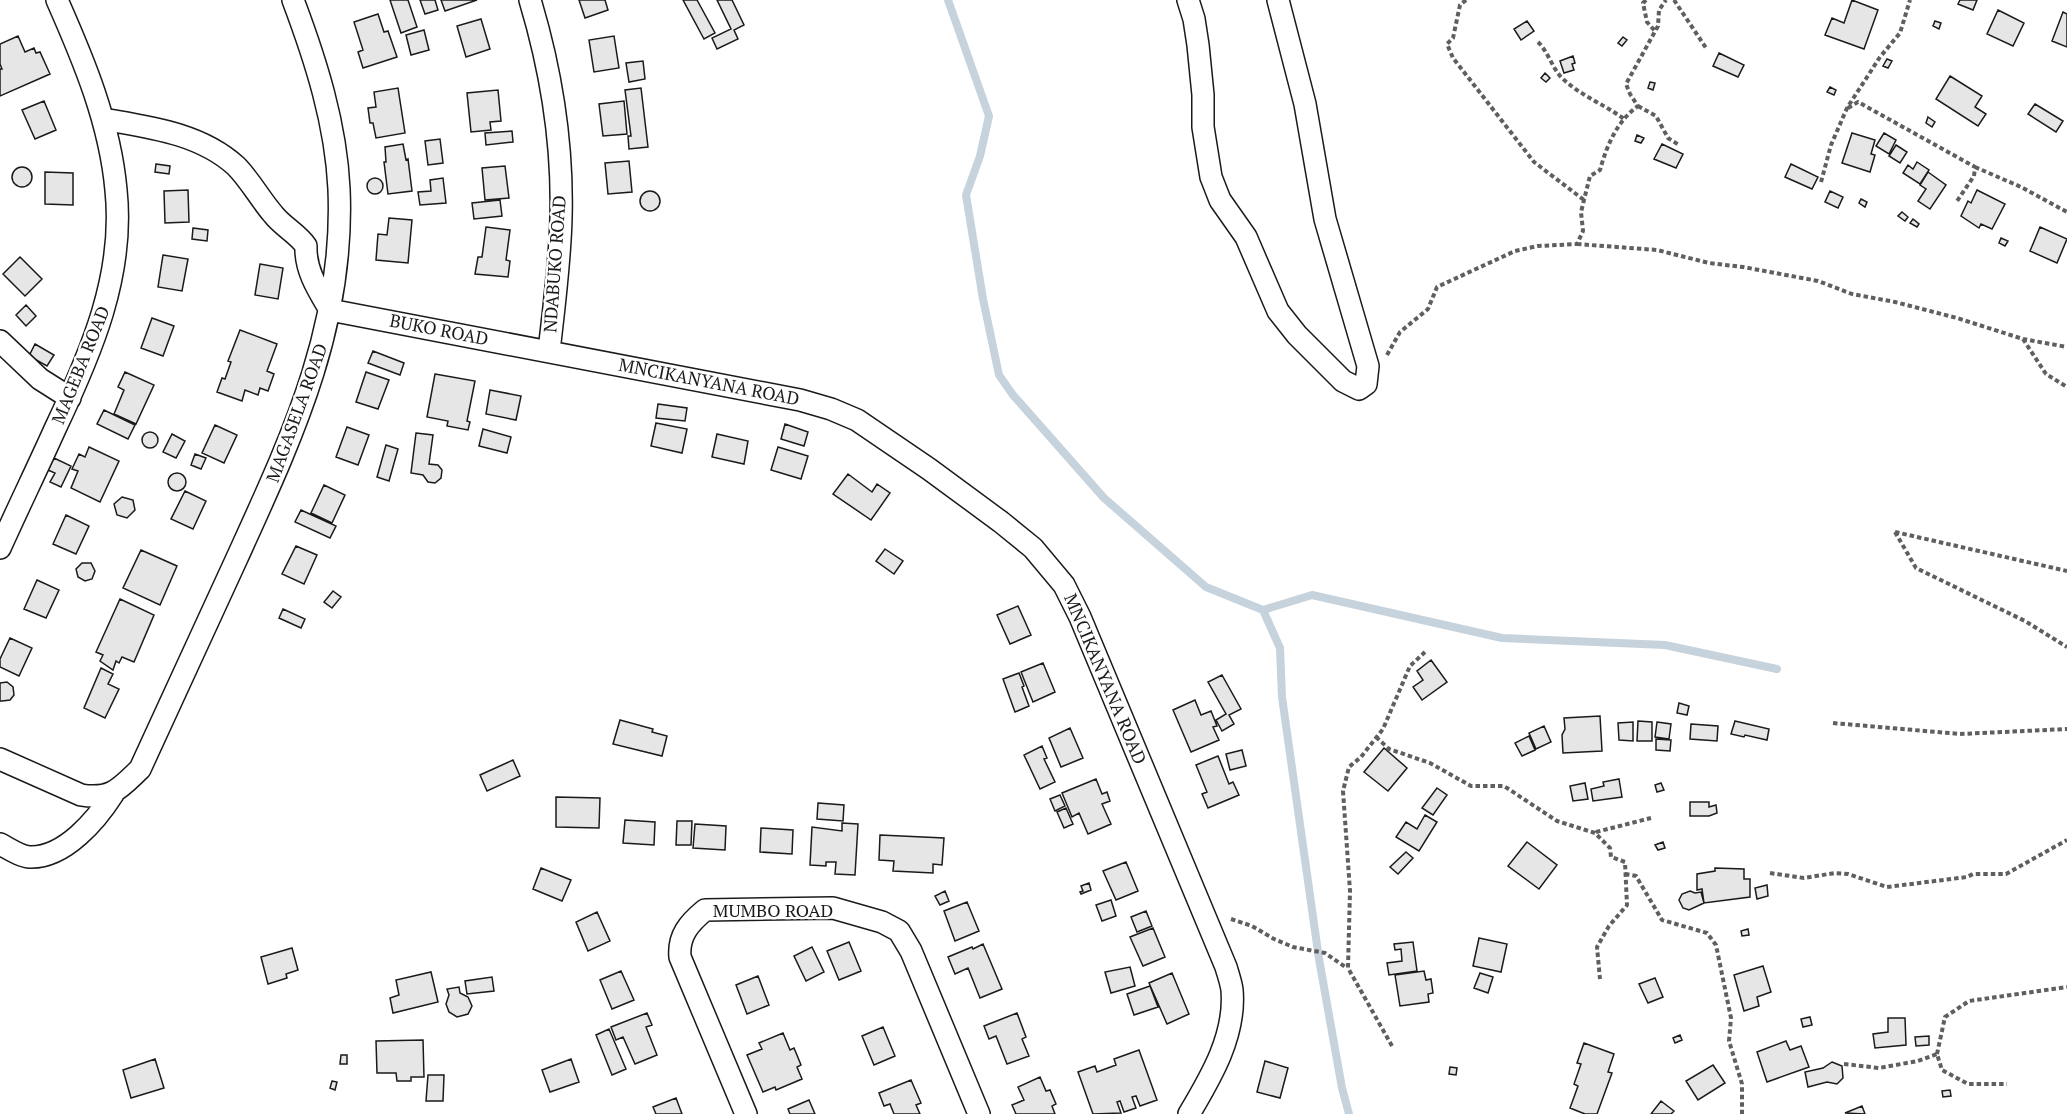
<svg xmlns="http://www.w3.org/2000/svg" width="2067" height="1114" viewBox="0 0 2067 1114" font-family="'PT Serif',serif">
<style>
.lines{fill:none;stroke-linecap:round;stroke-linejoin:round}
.stream{stroke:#c6d2dc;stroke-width:8}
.building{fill:#e6e6e6;stroke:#1a1a1a;stroke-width:1.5}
.minor-casing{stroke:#1a1a1a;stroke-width:24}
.path{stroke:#5f5f5f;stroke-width:4;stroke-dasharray:4.5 3;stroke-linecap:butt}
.minor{stroke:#fff;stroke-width:21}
.labels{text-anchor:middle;stroke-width:4.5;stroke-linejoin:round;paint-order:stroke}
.street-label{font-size:18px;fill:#1a1a1a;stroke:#fff}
</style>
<rect width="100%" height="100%" fill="#fff"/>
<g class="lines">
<path class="stream" d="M948 0 989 116 980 156 966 195 983 299 999 375 1013 395 1104 498 1206 587 1263 610 1280 648 1282 697 1319 959 1342 1088 1349 1114
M1263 610 1312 595 1502 638 1665 645 1777 669"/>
</g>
<path class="building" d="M390 0H408L417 27 401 33Z
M420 0H435L438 10 425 14Z
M441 0H477L445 11Z
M579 0H605L608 10 585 18Z
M683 0H697L715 33 704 39Z
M717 0H732L744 25 734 30 738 39 717 49 712 38 731 29Z
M1852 0 1878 10 1864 49 1825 35 1832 18 1844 23Z
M1960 0H1977L1973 10 1958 4Z
M1998 10 2024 23 2013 46 1987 34Z
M2063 12 2067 14V47L2052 41Z
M378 14 384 32 388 31 397 57 363 68 358 52 363 50 354 22Z
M481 19 490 49 466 57 457 26Z
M1527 21 1534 31 1521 40 1514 29Z
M1935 21 1941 23 1939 29 1933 26Z
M424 30 429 50 411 55 406 35Z
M18 36 25 52 34 48 36 53 40 52 50 74 0 96V69H2L0 64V44Z
M614 36 619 68 594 72 589 40Z
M1623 37 1627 40 1622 46 1618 43Z
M1719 53 1744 65 1738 77 1713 66Z
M1573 56 1575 63 1572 64 1574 70 1564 73 1560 61Z
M1887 59 1892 61 1888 68 1883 66Z
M643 61 645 79 629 82 626 63Z
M1545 73 1550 78 1546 82 1541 78Z
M1950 76 1982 96 1975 107 1986 114 1978 126 1936 99Z
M1650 82 1655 83 1653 90 1648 88Z
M1830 87 1836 90 1834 95 1827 92Z
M398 88 405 133 376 138 373 123H370L368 108 376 107 374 92Z
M641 88 648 147 629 149 628 136H631L625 90Z
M498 90 501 121 490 122 491 130 471 132 467 93Z
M44 101 56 130 35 139 22 110Z
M624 101 627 134 603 136 599 104Z
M2035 104 2063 121 2056 132 2028 114Z
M1928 117 1935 122 1932 127 1926 123Z
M512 131 513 142 486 145 485 133Z
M1852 133 1875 140 1871 154 1875 155 1870 172 1842 163Z
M1884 133 1896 140 1889 154 1876 146Z
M1637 135 1644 138 1641 143 1635 141Z
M440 139 443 163 428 165 425 141Z
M403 144 406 160 408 159 412 191 388 194 384 162H386L385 147Z
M1662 144 1683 154 1676 168 1654 159Z
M1896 145 1907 152 1900 163 1889 156Z
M629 161 632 192 608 194 605 163Z
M1917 162 1929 170 1920 184 1903 173 1908 165 1913 169Z
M156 164 170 166 169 174 155 172Z
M1791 164 1818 177 1812 189 1785 177Z
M505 166 509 198 485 200 482 168Z
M12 177a10 10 0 1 1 20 0a10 10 0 1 1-20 0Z
M45 172 73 173V205L45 204Z
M1928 172 1946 185 1930 209 1918 201 1926 189 1920 185Z
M443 178 446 203 420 205 418 192 431 191 430 180Z
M367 186a8 8 0 1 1 16 0a8 8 0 1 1-16 0Z
M188 190 189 222 165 223 164 191Z
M1977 190 2005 204 1992 229 1981 224 1979 228 1961 216 1968 201 1971 203Z
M640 201a10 10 0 1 1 20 0a10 10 0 1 1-20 0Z
M1830 191 1843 197 1838 208 1825 202Z
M1861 199 1867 202 1865 207 1859 203Z
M500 200 502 216 474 219 472 203Z
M1902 212 1908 217 1905 221 1898 216Z
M389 218 412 220 408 263 376 260 378 234 387 235Z
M1913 219 1919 224 1917 227 1910 223Z
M486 227 510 230 506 260 510 261 508 277 475 274 478 257H482Z
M2040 227 2067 239 2057 263 2030 251Z
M193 228 208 230 207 241 192 239Z
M2001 238 2008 241 2005 246 1999 243Z
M163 255 188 259 182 291 158 287Z
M20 257 42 279 25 296 3 274Z
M260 264 283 268 278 299 255 295Z
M26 305 36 316 26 326 16 315Z
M152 318 174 326 163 356 141 348Z
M240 330 277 344 267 371 274 374 268 391 260 388 258 395 245 390 242 401 217 392 222 378 225 379 231 362 228 361Z
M35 344 54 355 47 366 29 356Z
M373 351 404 363 400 375 368 363Z
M125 372 154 385 136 424 114 414 124 390 118 387Z
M366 372 389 380 378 409 356 402Z
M435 374 475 381 467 421 470 422 468 430 447 426 448 421 427 417Z
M490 390 521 396 516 420 486 414Z
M658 404 687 408 685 421 656 418Z
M104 410 135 425 128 439 97 424Z
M656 423 687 429 682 453 651 446Z
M785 424 808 432 804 446 781 439Z
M215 425 237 435 224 463 202 453Z
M347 427 369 435 358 465 336 457Z
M483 429 511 437 507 453 479 446Z
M142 440a8 8 0 1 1 16 0a8 8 0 1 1-16 0Z
M416 433 433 435 429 464 438 465 442 470 441 478 435 483 428 482 423 475 411 473Z
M172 434 185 441 176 458 163 452Z
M717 434 748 441 744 464 712 457Z
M386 445 398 449 389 481 377 477Z
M89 447 119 461 100 502 71 488 78 471 72 469 79 454 85 457Z
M778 447 808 456 801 479 771 470Z
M195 454 206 458 201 469 191 465Z
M54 458 71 466 61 487 50 482 55 473 48 470Z
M168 482a9 9 0 1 1 18 0a9 9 0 1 1-18 0Z
M848 474 872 492 877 484 890 493 871 520 833 494Z
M324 485 345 495 332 523 311 513Z
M185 491 206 501 193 529 171 519Z
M122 497 133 500 135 510 127 518 117 515 114 504Z
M301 510 336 526 330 538 295 522Z
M66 515 89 526 76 554 53 544Z
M296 546 317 555 304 584 282 574Z
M885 549 903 561 894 574 876 561Z
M141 550 177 566 160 605 123 588Z
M82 563H91L95 571 92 579 85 581 78 577 76 569Z
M37 580 59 590 46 618 24 609Z
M333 591 341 597 332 608 324 602Z
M120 599 154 615 134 662 122 657 119 663 116 661 113 670 100 661 103 655 96 652Z
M1018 606 1031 635 1010 644 997 615Z
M283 609 305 619 301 628 279 618Z
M10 638 32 648 19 676 0 667V659Z
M1431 660 1447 682 1422 700 1413 687 1423 680 1417 671Z
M1043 663 1055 692 1033 702 1021 672Z
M101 668 113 674 108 684 119 689 105 718 84 708Z
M1019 673 1024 686 1022 687 1029 706 1015 712 1003 679Z
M1222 675 1241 709 1229 715 1234 724 1222 731 1216 720 1226 714 1208 682Z
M7 682 13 687 14 695 10 700 2 701H0V683Z
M1195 700 1201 715 1211 711 1217 726 1213 727 1219 740 1191 752 1173 710Z
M1679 703 1689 706 1687 715 1677 713Z
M1600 716 1602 751 1563 753 1562 735 1565 729 1564 718Z
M620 720 653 729 652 732 667 736 662 756 613 744Z
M1638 721 1652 722V741H1637Z
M1735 721 1769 729 1767 740 1745 735 1744 737 1731 734Z
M1633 722V741L1619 740 1618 723Z
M1657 722 1671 724 1669 739 1655 737Z
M1691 724 1718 726 1717 741 1690 739Z
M1544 726 1551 742 1536 749 1529 733Z
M1070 728 1083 758 1061 767 1049 738Z
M1529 736 1535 750 1522 756 1515 743Z
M1656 739 1671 740 1670 751 1656 750Z
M1042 746 1047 758 1044 759 1055 782 1040 789 1024 755Z
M1384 748 1407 768 1388 791 1364 772Z
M1242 750 1246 766 1230 770 1226 754Z
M1218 756 1229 784 1233 782 1239 795 1208 808 1202 794 1207 792 1196 765Z
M513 760 520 776 487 791 480 775Z
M1096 779 1102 794 1107 792 1110 801 1102 804 1111 824 1088 834 1079 813 1072 817 1062 793Z
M1619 779 1622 797 1593 801 1591 789 1604 786 1603 782Z
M1585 783 1588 799 1573 801 1570 786Z
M1661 783 1664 790 1657 792 1655 785Z
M1437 788 1447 795 1433 815 1422 808Z
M1060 795 1065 806 1055 811 1050 799Z
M556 797 600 798 599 828 556 827Z
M1690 802H1709V807L1716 805 1717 813 1709 816H1690Z
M818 803 844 805 843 821 817 819Z
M1066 808 1073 824 1064 828 1057 812Z
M1425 815 1437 822 1419 851 1396 837 1406 822 1417 829Z
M625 820 655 822 654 845 623 843Z
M677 821H692L691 845H676Z
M842 823 858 824 855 875 835 874 836 862H826V866L810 865 812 827 842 831Z
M695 824 726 826 725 850 693 848Z
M761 828 793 830 792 854 760 852Z
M880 835 944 838 942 865 933 864V873L893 871 894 861 879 860Z
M1527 842 1557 865 1539 889 1508 866Z
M1663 842 1665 848 1658 850 1655 845Z
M1406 852 1413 858 1398 874 1390 867Z
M1126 862 1138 891 1116 900 1103 871Z
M541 868 571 880 562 901 533 889Z
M1715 868 1744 869V879H1750V897L1704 903 1702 889 1697 890V874L1715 871Z
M1089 883 1091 890 1081 894 1080 892 1083 891 1081 886Z
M1767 885 1768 896 1757 899 1755 888Z
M945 891 949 901 940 905 935 896Z
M1690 891 1695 893 1701 892 1704 903 1689 910 1683 908 1679 900 1682 894Z
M1111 900 1116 916 1102 921 1096 905Z
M967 902 979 931 955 941 944 911Z
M1146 911 1152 926 1137 932 1131 917Z
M597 912 610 941 588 951 576 922Z
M1153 928 1165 957 1143 966 1130 937Z
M1748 929 1749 935 1742 936 1741 931Z
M1479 938 1507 944 1501 972 1473 966Z
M849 942 861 971 839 980 827 951Z
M1413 942 1417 971 1389 975 1387 963 1402 961 1401 949 1395 950 1394 944Z
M983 944 1002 989 980 998 968 968 955 974 948 957 972 947 973 949Z
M812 947 824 972 806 981 794 956Z
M292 948 298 970 286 974 287 978 268 984 261 957Z
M1763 966 1771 992 1757 997 1759 1006 1744 1011 1734 975Z
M1130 967 1135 986 1111 993 1105 972Z
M621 971 634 1000 612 1009 600 980Z
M1424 971 1426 980 1431 979 1433 993 1428 994 1429 1002 1400 1006 1395 975Z
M431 972 438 1002 393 1013 390 998 399 995 396 980Z
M1172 973 1189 1014 1167 1024 1149 983Z
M1480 973 1493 977 1488 993 1474 988Z
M758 976 769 1005 747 1014 736 985Z
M492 977 494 991 467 994 465 981Z
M1655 978 1663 997 1648 1003 1639 984Z
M1150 986 1158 1007 1134 1015 1127 994Z
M459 987 460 993 468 997 472 1006 468 1014 457 1017 449 1012 446 1004 449 995 447 989Z
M647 1013 652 1025 646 1027 657 1055 635 1064 623 1037 616 1040 611 1027Z
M1017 1013 1026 1037 1022 1039 1029 1056 1007 1064 996 1036 989 1039 984 1026Z
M1810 1017 1812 1025 1803 1027 1801 1019Z
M1888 1018H1905L1906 1045 1875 1048 1873 1034 1888 1032Z
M883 1027 895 1056 874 1065 862 1036Z
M609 1029 626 1069 612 1075 596 1035Z
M783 1033 790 1050 794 1048 801 1065 797 1067 802 1079 776 1090 775 1087 763 1092 747 1055 762 1049 759 1043Z
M1680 1035 1682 1040 1675 1043 1673 1038Z
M1929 1036V1045L1916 1046 1915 1037Z
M423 1040 424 1077H411V1081H397L396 1073H377L376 1041Z
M1786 1041 1790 1050 1801 1046 1809 1067 1767 1082 1757 1052Z
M1584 1043 1614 1054 1608 1072 1612 1073 1597 1114H1585L1570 1108 1578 1086 1574 1084 1581 1064 1577 1063Z
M1139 1050 1157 1100 1140 1106 1136 1096 1132 1097 1136 1108 1124 1112 1120 1101 1117 1102 1121 1113 1093 1114 1078 1072 1095 1066 1097 1072 1116 1065 1114 1059Z
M341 1055H347V1064H340Z
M155 1059 164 1088 131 1098 123 1070Z
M571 1059 579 1082 550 1092 542 1070Z
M1265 1061 1288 1068 1280 1098 1257 1092Z
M1832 1062 1842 1066 1843 1078 1837 1084 1827 1082 1808 1087 1805 1072 1823 1068Z
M1713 1065 1725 1083 1698 1100 1686 1081Z
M1450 1067 1457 1068 1456 1075 1449 1074Z
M428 1075H444L443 1101H426Z
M1040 1077 1046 1091 1050 1090 1056 1104 1052 1106 1055 1114H1016L1012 1105 1024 1100 1018 1087Z
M911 1080 921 1103 916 1105 920 1114H894L890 1104 884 1106 879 1093Z
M332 1081 337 1082 335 1090 330 1088Z
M1950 1090 1951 1096 1943 1097 1942 1091Z
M676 1098 682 1114H656L653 1107Z
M809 1100 815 1114H790L788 1109Z
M1661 1101 1674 1111 1671 1114H1651Z
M1862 1106 1865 1114 1845 1113Z"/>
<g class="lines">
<defs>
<path id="minor" d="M530 0C551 70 563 145 561 218 560 262 554 307 549 351
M1188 0 1194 19 1198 45 1203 95V127L1211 177 1220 200 1246 237 1278 311 1297 335 1343 381 1359 389 1366 384 1368 366 1325 219 1305 104 1278 0
M103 119C148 127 200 133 236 166 250 180 260 199 273 214 282 226 298 234 306 246 305 270 318 290 330 310L800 400 831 409 857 420 929 469 1001 522 1033 548 1064 585 1080 617 1226 967C1228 974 1231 982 1232 990 1236 1035 1211 1077 1189 1114
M0 341 40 379 70 398
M0 548C18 508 37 469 55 429 91 353 125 275 116 190 110 123 84 61 57 0
M0 759 81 795C112 800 120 788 140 769 173 698 205 628 237 558 292 437 345 326 339 189 336 124 316 61 293 0
M0 844C8 848 21 857 30 857 65 858 97 819 113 794
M746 1114 680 957C678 936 689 923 705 910L833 908 882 922 899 931 911 951 979 1114"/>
</defs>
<use href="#minor" class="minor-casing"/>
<path class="path" d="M1466 0 1460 5 1453 38 1447 44 1453 58 1534 162 1584 200
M1646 0 1643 3 1647 22 1655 31
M1674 0 1706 48
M1538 42C1548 52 1552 67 1561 77 1579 95 1604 104 1624 119
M1638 106 1656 116 1668 138 1679 145
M1848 108 1858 102 1975 167 1974 176 1957 201
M1975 167 2021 187 2067 212
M1821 182 1831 145 1847 108 1880 57 1900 33 1910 0
M1577 244 1657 250 1709 263 1743 267 1818 281 1852 294 1895 302 1957 318 2023 339 2067 347
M2023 339 2046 374 2067 387
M1387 355 1400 332 1428 309 1437 287 1515 251 1538 246 1577 244 1583 231 1581 212 1590 176 1600 170C1607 145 1617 121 1638 106L1630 94 1626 84 1658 26 1659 10 1666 0
M1895 532 1916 568 2025 621 2067 647
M1895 532 2067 571
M1833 723 1960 734 2067 729
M1376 737 1389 749 1430 763 1471 786H1504L1557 821 1595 833 1610 848 1611 857 1625 862 1627 905 1609 926 1597 947 1600 979
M1596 832 1651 818
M1770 873 1804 878 1835 873 1848 874 1887 887 1967 877 1973 874H2006L2067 840
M1625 874 1636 876 1662 920 1707 933 1716 945 1731 1018 1729 1041 1742 1084V1114
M1231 919 1252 926 1274 939 1293 947 1325 953 1347 968
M1392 1046 1348 968 1350 891 1343 791 1349 767 1361 757 1383 729 1410 666 1425 652
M1937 1054 1945 1017 1969 1001 2067 987
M1844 1064 1879 1068 1918 1061 1937 1054 1942 1070 1968 1084H2007"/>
<use href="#minor" class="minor"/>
</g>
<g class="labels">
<g class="street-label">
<text transform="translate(555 264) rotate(-86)" y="6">NDABUKO ROAD</text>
<text transform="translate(439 330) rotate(11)" y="6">BUKO ROAD</text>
<text transform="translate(81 365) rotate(-68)" y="6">MAGEBA ROAD</text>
<text transform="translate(709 382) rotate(11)" y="6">MNCIKANYANA ROAD</text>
<text transform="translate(297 413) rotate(-70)" y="6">MAGASELA ROAD</text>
<text transform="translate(1105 679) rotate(67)" y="6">MNCIKANYANA ROAD</text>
<text x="773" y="917">MUMBO ROAD</text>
</g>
</g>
</svg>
